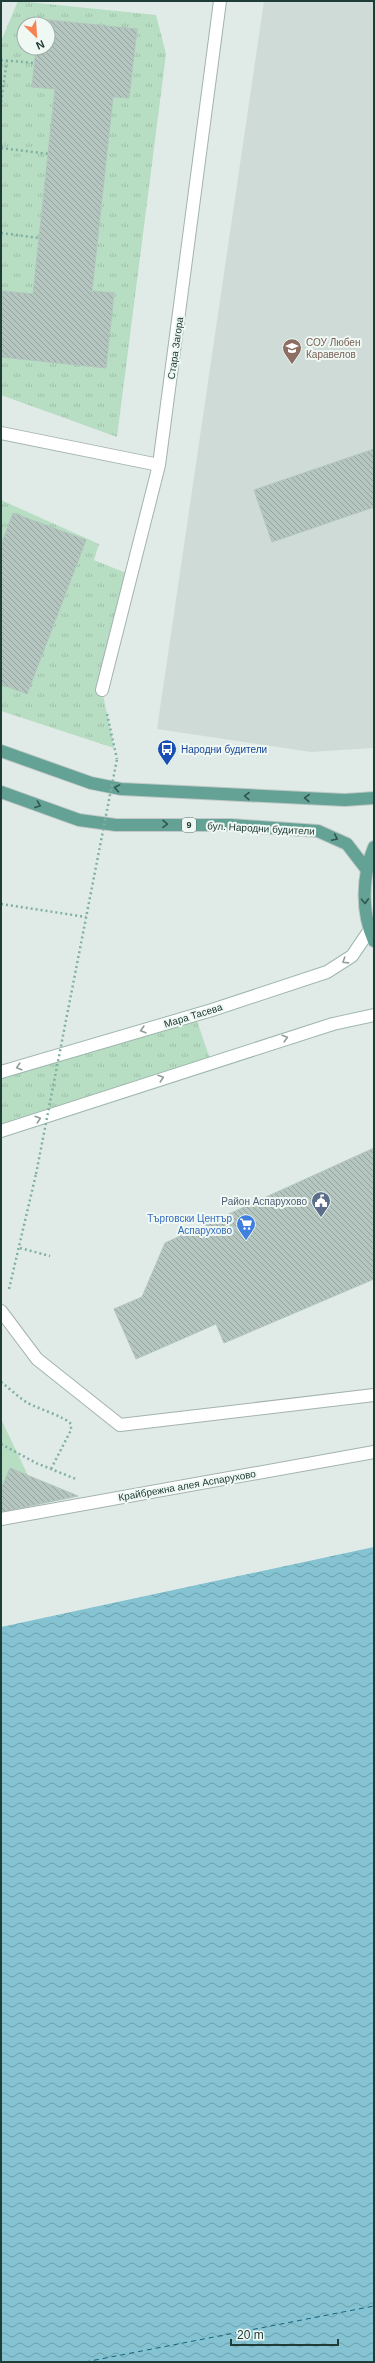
<svg xmlns="http://www.w3.org/2000/svg" width="375" height="2363" viewBox="0 0 375 2363" font-family="Helvetica,sans-serif">
<style>
.built{fill:#cedbd6}
.grass{fill:url(#grass-tufts);fill-rule:evenodd}
.park{fill:#b7ddc3}
.water{fill:url(#water-waves)}
.lines{fill:none;stroke-linecap:round;stroke-linejoin:round}
.ferry{stroke:#196479;stroke-width:1;stroke-dasharray:5 4;stroke-linecap:butt}
.building{fill:url(#building-back-hatch);stroke:#b2c5be}
.lane-casing{stroke:#a3b3ae;stroke-width:14}
.street-casing{stroke:#a3b3ae;stroke-width:14}
.secondary-casing{stroke:#9eb7af;stroke-width:14}
.primary-casing{stroke:#c1c8c7;stroke-width:14}
.path{stroke:#7fb0a3;stroke-width:2.5;stroke-dasharray:2 3;stroke-linecap:butt}
.lane{stroke:#fff;stroke-width:12}
.street{stroke:#fff;stroke-width:12}
.secondary{stroke:#fff;stroke-width:12}
.primary{stroke:#63a295;stroke-width:12}
.path-bridge{stroke:#7fb0a3;stroke-width:2.5;stroke-dasharray:2 3;stroke-linecap:butt}
.oneway{stroke:#31564e}
.oneway2{stroke:#909e9a}
.labels{text-anchor:middle;stroke-width:4;stroke-linejoin:round;paint-order:stroke}
.shield{fill:#f0f8f4;stroke:#5e746f;stroke-width:1}
.shield-label{font-size:9px;font-weight:bold;fill:#203c36}
.education-label{font-size:10px;fill:#785e54;stroke:#f0f8f4;text-anchor:start}
.street-label{font-size:10px;fill:#203c36;stroke:#f0f8f4}
.transit-label{font-size:10px;fill:#164399;stroke:#f0f8f4;text-anchor:start}
.service-label{font-size:10px;fill:#4e5e75;stroke:#f0f8f4;text-anchor:end}
.shop-label{font-size:10px;fill:#366cbe;stroke:#f0f8f4;text-anchor:end}
</style>
<defs>
<pattern id="grass-tufts" width="24" height="20" patternUnits="userSpaceOnUse"><rect width="24" height="20" fill="#b7ddc3"/><path d="M3 7l-1-3M5 7V3M7 7l1-3M15 17l-1-3M17 17v-4M19 17l1-3" fill="none" stroke="#9dbfa8"/></pattern>
<pattern id="water-waves" width="16" height="10" patternUnits="userSpaceOnUse"><rect width="16" height="10" fill="#85c3d2"/><path d="M0 5q4-4 8 0t8 0" fill="none" stroke="#6ca0ab"/></pattern>
<pattern id="building-back-hatch" width="6" height="6" patternUnits="userSpaceOnUse"><rect width="6" height="6" fill="#b5c6c0"/><path d="M-1 5l2 2M0 0l6 6M5-1l2 2" fill="none" stroke="#93a29d"/></pattern>
</defs>
<rect width="100%" height="100%" fill="#e0ebe7"/>
<path class="built" d="M264 1H374V748L311 752 157 729Z"/>
<path class="grass" d="M18 1 156 15 166 54 117 437 1 395V41ZM24 24H48V48H24Z
M1 500 99 544 94 560 131 575 102 690 114 748 1 711Z
M195 1015 211 1062 1 1131V1072Z"/>
<path class="park" d="M1 1419 33 1486 1 1494Z"/>
<path class="water" d="M374 1547V2362H1V1627Z"/>
<g class="lines">
<path class="ferry" d="M85 2362 374 2306"/>
</g>
<path class="building" d="M39 19 137 29 129 98 113 97 92 291 114 293 106 368 1 357 2 291 33 294 55 89 32 87 36 48H48V24H38Z
M374 449V507L272 542 254 490Z
M13 513 86 540 27 694 1 684V545Z
M374 1148V1279L224 1343 216 1324 136 1359 114 1309 142 1297 165 1243Z
M10 1468 78 1496 1 1512V1489Z"/>
<g class="lines">
<defs>
<path id="lane" d="M1 1311 37 1359 120 1425 374 1395
M1 1519 374 1452"/>
<path id="street" d="M1 433 159 465
M102 690 159 465 220 1"/>
<path id="secondary" d="M1 1072 212 1010 327 972 352 956 369 931
M1 1131 333 1024 374 1015"/>
<path id="primary" d="M1 751 91 783 121 789 345 800 374 798
M1 792 79 820 116 825H230L318 831 347 844 367 870
M374 847C362 876 361 912 374 941"/>
</defs>
<use href="#lane" class="lane-casing"/>
<use href="#street" class="street-casing"/>
<use href="#secondary" class="secondary-casing"/>
<use href="#primary" class="primary-casing"/>
<path class="path" d="M1 60 34 63
M1 102 7 60
M1 148 49 154
M1 233 39 238
M107 714 117 759
M1 904 86 917
M20 1248 50 1256
M9 1289 36 1174
M1 1382C9 1388 17 1396 26 1402 38 1409 64 1416 71 1424V1430L51 1469
M1 1444 36 1463 76 1479"/>
<use href="#lane" class="lane"/>
<use href="#street" class="street"/>
<use href="#secondary" class="secondary"/>
<use href="#primary" class="primary"/>
<path class="path-bridge" d="M36 1174 117 759"/>
</g>
<defs><path id="oneway-chevron" d="M-2-3.5L2.5 0L-2 3.5" fill="none" stroke-width="1.6" stroke-linecap="round" stroke-linejoin="round"/></defs>
<g class="oneway">
<use href="#oneway-chevron" transform="translate(117 788) rotate(-170)"/>
<use href="#oneway-chevron" transform="translate(247 796) rotate(-178)"/>
<use href="#oneway-chevron" transform="translate(307 798) rotate(-178)"/>
<use href="#oneway-chevron" transform="translate(38 805) rotate(20)"/>
<use href="#oneway-chevron" transform="translate(165 824) rotate(1)"/>
<use href="#oneway-chevron" transform="translate(335 838) rotate(25)"/>
<use href="#oneway-chevron" transform="translate(365 901) rotate(87)"/>
</g>
<g class="oneway2">
<use href="#oneway-chevron" transform="translate(345 961) rotate(148)"/>
<use href="#oneway-chevron" transform="translate(143 1030) rotate(164)"/>
<use href="#oneway-chevron" transform="translate(285 1038) rotate(-17)"/>
<use href="#oneway-chevron" transform="translate(19 1067) rotate(164)"/>
<use href="#oneway-chevron" transform="translate(161 1078) rotate(-18)"/>
<use href="#oneway-chevron" transform="translate(38 1119) rotate(-18)"/>
</g>
<defs>
<symbol id="school-pin" viewBox="-11 -11 22 30"><path d="M0 17L-7.5 6A9.5 9.5 0 1 1 7.5 6Z" fill="#8d6e63" stroke="#f0f8f4"/><path d="M0-5L7-2L0 1L-7-2ZM-4 1L0 2.5L4 1V4Q0 6-4 4Z" fill="#fff"/></symbol>
<symbol id="bus-pin" viewBox="-11 -11 22 30"><path d="M0 17L-7.5 6A9.5 9.5 0 1 1 7.5 6Z" fill="#1a4fb4" stroke="#f0f8f4"/><path d="M-5-6H5V4H4V6H2V4H-2V6H-4V4H-5ZM-3.5-4V0h7V-4ZM-3.5 1.2v1.5H-2V1.2ZM2 1.2v1.5H3.5V1.2Z" fill="#fff"/></symbol>
<symbol id="civic-pin" viewBox="-11 -11 22 30"><path d="M0 17L-7.5 6A9.5 9.5 0 1 1 7.5 6Z" fill="#5c6f8a" stroke="#f0f8f4"/><path d="M-.6-6.5H3V-4.5H.6V-3L4-1V1h2V6H-6V1h2V-1L-.6-3ZM-1.2 2.5V6h2.4V2.5Z" fill="#fff"/></symbol>
<symbol id="supermarket-pin" viewBox="-11 -11 22 30"><path d="M0 17L-7.5 6A9.5 9.5 0 1 1 7.5 6Z" fill="#3f7fe0" stroke="#f0f8f4"/><path d="M-6-5.5h2.5l.6 2H6L4.5 2H-2.5L-4.4-4H-6ZM-1.5 3.2a1.3 1.3 0 1 0 .1 0ZM3 3.2a1.3 1.3 0 1 0 .1 0Z" fill="#fff"/></symbol>
</defs>
<g fill-rule="evenodd">
<use href="#school-pin" x="281" y="337" width="22" height="30"/>
<use href="#bus-pin" x="156" y="738" width="22" height="30"/>
<use href="#civic-pin" x="310" y="1190" width="22" height="30"/>
<use href="#supermarket-pin" x="235" y="1213" width="22" height="30"/>
</g>
<g class="labels">
<rect class="shield" x="182" y="818" width="14" height="14" rx="3"/>
<g class="shield-label">
<text x="189" y="828">9</text>
</g>
<g class="education-label">
<text x="306" y="346">СОУ Любен<tspan x="306" dy="12">Каравелов</tspan></text>
</g>
<g class="street-label">
<text transform="translate(175 348) rotate(-82)" y="4">Стара Загора</text>
<text transform="translate(261 828) rotate(3)" y="4">бул. Народни будители</text>
<text transform="translate(193 1015) rotate(-17)" y="4">Мара Тасева</text>
<text transform="translate(187 1485) rotate(-10)" y="4">Крайбрежна алея Аспарухово</text>
</g>
<g class="transit-label">
<text x="181" y="753">Народни будители</text>
</g>
<g class="service-label">
<text x="307" y="1205">Район Аспарухово</text>
</g>
<g class="shop-label">
<text x="232" y="1222">Търговски Център<tspan x="232" dy="12">Аспарухово</tspan></text>
</g>
</g>
<rect width="375" height="2363" fill="none" stroke="#203c36" stroke-width="4"/>
<g transform="translate(36 36) rotate(155)"><circle r="19" fill="#f0f8f4" stroke="#9dada8"/>
<path d="M0-3L7 15L0 10L-7 15Z" fill="#f68353"/>
<text y="-6" font-size="11" font-weight="bold" text-anchor="middle" fill="#203c36">N</text>
</g>
<path d="M231 2339v6h107v-6" fill="none" stroke="#203c36" stroke-width="2"/>
<text x="237" y="2339" font-size="12" fill="#203c36" stroke="#f0f8f4" stroke-width="3" paint-order="stroke">20 m</text>
</svg>
